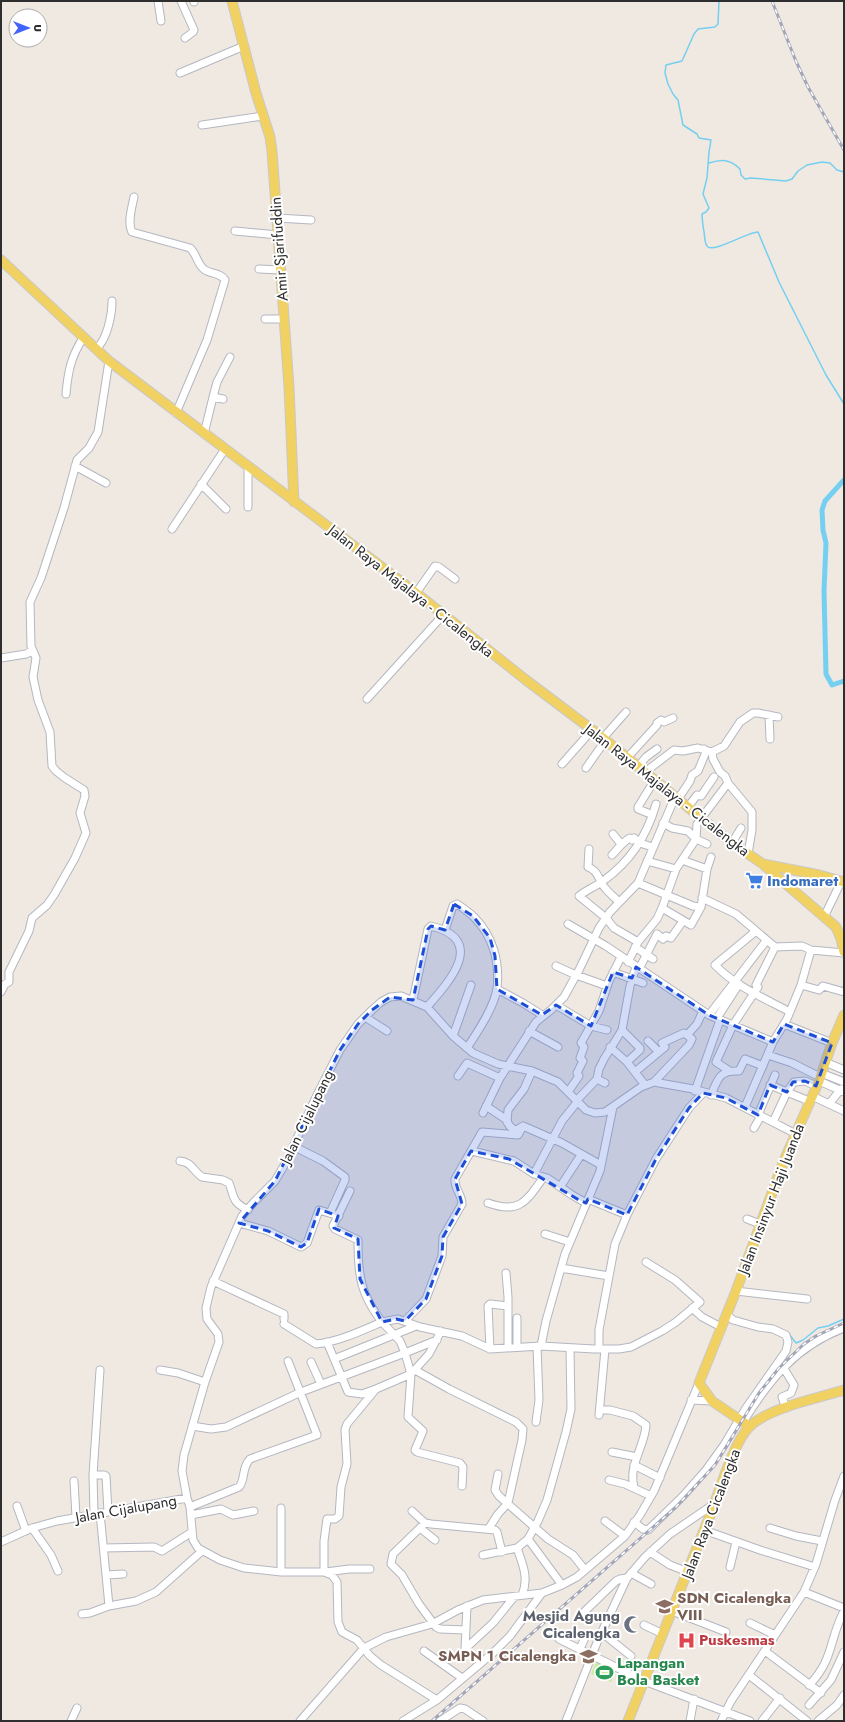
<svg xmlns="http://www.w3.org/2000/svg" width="845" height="1722" viewBox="0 0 845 1722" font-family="Jost,sans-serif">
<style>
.pitch{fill:#c9ec9a}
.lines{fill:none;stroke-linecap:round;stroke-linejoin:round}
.stream{stroke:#75cff0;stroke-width:1.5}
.canal{stroke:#75cff0;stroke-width:5}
.minor-casing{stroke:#b4b7c1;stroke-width:9}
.major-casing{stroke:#c9c9c9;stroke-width:11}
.minor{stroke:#fff;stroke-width:7}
.major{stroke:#f2d163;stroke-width:9}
.rail-casing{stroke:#a3a6b8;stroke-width:3}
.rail{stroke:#fff;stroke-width:1.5;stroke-dasharray:4.5;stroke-linecap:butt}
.marked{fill:#1d4ed8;fill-opacity:0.2;stroke:#1d4ed8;stroke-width:3;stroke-dasharray:8 5;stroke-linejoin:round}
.labels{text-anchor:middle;stroke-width:4;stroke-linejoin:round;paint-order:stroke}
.street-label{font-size:15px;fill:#2e2e2e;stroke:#fff}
.shop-label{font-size:15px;font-weight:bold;fill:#366cbe;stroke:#fff;text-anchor:start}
.education-label{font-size:15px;font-weight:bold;fill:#785e54;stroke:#fff;text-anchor:start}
.worship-label{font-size:15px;font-weight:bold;fill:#5b616d;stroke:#fff;text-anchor:end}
.health-label{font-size:15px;font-weight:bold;fill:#be3a42;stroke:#fff;text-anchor:start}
.leisure-label{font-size:15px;font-weight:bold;fill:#27864d;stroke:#fff;text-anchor:start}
</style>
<rect width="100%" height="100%" fill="#efe9e1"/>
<path class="pitch" d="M596 1662 616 1671 611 1682 591 1674Z"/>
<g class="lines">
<path class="stream" d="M719 1 718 24 715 27 698 29 694 34 682 61 666 65 665 73 668 84 673 94 678 100 683 125 697 134 699 138 711 140 709 152 707 178 703 194 709 208 706 212 702 214C702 220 703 226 704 232 705 236 704 244 708 247 715 252 748 232 758 232L779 282 826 375 844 404
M709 163C722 159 730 159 740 169L741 175 745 179 751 178 786 181 792 179 798 171 807 165 822 162 830 163 837 170 844 172
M789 1334 796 1343 803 1340 818 1328 828 1326 844 1319"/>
<path class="canal" d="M844 480 825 501 822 510 823 530 826 543 824 591 826 674 832 685 844 681"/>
<defs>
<path id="minor" d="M158 1 161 21
M181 1 194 30 193 32 185 38
M194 1V2
M180 73 244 46
M202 125 263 116
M134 197C132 207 127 223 132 232L190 248C197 254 197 265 205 270 211 274 221 273 225 280L207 340 176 413
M277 218 311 220
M235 231 278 235
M259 269 281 270
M265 319H284
M96 349C107 340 112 315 112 301
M66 394C68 371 71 357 83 338
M213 397 217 382 230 357
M204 434 213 397 223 399
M75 466 106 483
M248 466V507
M201 484 226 509
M172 529 225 449
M416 593 435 566 439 567 455 579
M1 658 26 654 32 651
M367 699 444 614
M769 715 770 739
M603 738 626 712
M712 752 713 759 720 772 725 776 728 783 752 812V830L748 854
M627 758 657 725V723L661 720 664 722 673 718
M562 764 592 730
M638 767 646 757 657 749
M586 768 605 741
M645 772 674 750 683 751 698 748 712 752 724 746 740 722 753 713H758L778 717
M678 799 690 781 692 775 698 771 706 752 704 749
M688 807 697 795 701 796 714 777
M648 813 638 809V807L654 781
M663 823 672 828 688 831 696 839 707 844
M613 834 621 844
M732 843 741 828
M589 849 588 867C599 871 598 880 605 888 609 893 614 897 619 902
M612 855C618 849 622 842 630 838L632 840 634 838 640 843 652 847
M682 860 707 869 711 857
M647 861 676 869
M638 883 693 906 701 907
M702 898 736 914 775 947 802 946 811 950 844 953
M662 908 691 925 701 907 707 869
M824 917 841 882
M568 924 606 946 709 1015 773 1042
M445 930 453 906 457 904C463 908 469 912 474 917 493 936 500 962 497 988 495 1006 477 1033 467 1048
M756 931 715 965C735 986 764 998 790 1012
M638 942 614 928 606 918 579 896C586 890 595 887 603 881 630 862 647 836 656 804
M635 947 653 959
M628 962 638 942 657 919 662 908 676 869 696 839 697 824 728 783
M556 966 576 975 607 986
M636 967 630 986 622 1030 640 1048V1050L627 1062 645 1085
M639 969 657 934 663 939 666 936 671 938 683 921
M613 972 643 983
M801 985 819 990 823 986 844 992
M497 989 523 1003 542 1015
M1 992 5 984 9 982V972L29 931 32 918 47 905 54 895 75 858 86 833 80 813 85 796 84 790 65 778 56 771 52 766 50 732 38 700 33 677 36 658 31 646 30 602 41 578 64 508 77 460 89 448 98 432 109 361
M413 1000 428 929 431 926C487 940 450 981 427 1007
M556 1005 591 1026 607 1030
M709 1015 766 941
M365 1017 387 1031
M717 1018 739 984
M784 1024 832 1043
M529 1031 558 1047
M453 1036 471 985
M648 1041 659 1052
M610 1047 627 1062
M768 1055 792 1063 820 1077
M825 1062 844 1070
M728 1070 716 1062 733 1025 758 987 756 985 775 947
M635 1072 665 1047 662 1043 684 1033 687 1035
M821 1073 844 1082
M458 1076 467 1063 500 1078
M597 1079 605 1083
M819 1081 844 1092
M654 1082 689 1045 692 1039 687 1035 697 1024 703 1011
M770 1085 809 1101
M695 1091 720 1020
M568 1092 579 1076 577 1073 583 1061 580 1058 584 1047 581 1043 599 1011 609 981 621 957
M711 1095C718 1079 719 1070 739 1071L745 1059 763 1066
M812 1096 844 1111
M577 1100 597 1079 599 1069 604 1059 622 1030
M829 1104 841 1089
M486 1106 507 1120C508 1125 511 1129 517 1130L523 1126 562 1143 601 1165
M745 1107 773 1042 787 1019 801 985 811 950
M483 1113 500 1078 536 1022 552 1009 564 997 579 970 599 928 610 912 638 883 675 797
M758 1115 775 1075
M507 1122 508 1110 524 1089 532 1071
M773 1122 787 1092 794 1082 805 1081 816 1086
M754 1128 761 1116
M293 1146 323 1161 345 1177V1180L330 1213
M472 1151 514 1161 534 1174 547 1178 572 1195 586 1203
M180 1161C192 1162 193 1171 202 1177L223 1180 229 1183C235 1199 232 1202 248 1210
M534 1174 562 1121 578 1101
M560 1187 581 1155
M350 1191 333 1226 335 1229 358 1240C358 1251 358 1263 360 1274 362 1291 372 1309 382 1322L398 1319 420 1327 462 1336 490 1349 541 1346 594 1349H619L631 1347 662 1331 676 1322 700 1302 675 1280 646 1262
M588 1199 627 1215
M488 1203C519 1214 526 1202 543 1178
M747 1219 760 1224
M239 1223 268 1231 301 1247 307 1243 319 1210 339 1216
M545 1234 570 1242
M561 1268 609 1276
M506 1273 508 1297V1348
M213 1281 284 1314V1319
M736 1291 807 1299
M692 1308 702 1317 721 1327
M405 1321 426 1299 442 1256 443 1237 462 1204C462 1194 454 1189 455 1179L482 1132 518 1135 523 1126
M284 1324 316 1344C338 1342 361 1331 382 1322L400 1341 405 1353 437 1340
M327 1342 348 1392 362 1394 376 1389
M541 1346 546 1321 565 1254 600 1171 613 1107
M517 1347V1318
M490 1349 488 1306 490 1304 508 1306
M599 1349V1330L615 1244 627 1215 656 1159 689 1108 703 1093
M334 1359 416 1326
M311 1362 321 1384
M783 1367 794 1385 791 1393 782 1397 786 1408
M100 1370 93 1475H104L106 1476 108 1512
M160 1370 178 1373 205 1382
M415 1370 449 1389 516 1422 523 1429 522 1440 508 1503 498 1514 489 1528
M691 1400 712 1401
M600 1410H610L633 1416 646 1425C645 1446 628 1465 634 1487
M599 1415 605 1349
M536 1422 539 1400 537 1346
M743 1422C770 1379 795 1347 844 1328
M192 1426 211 1429 226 1427 301 1392 405 1353 411 1374 408 1417 423 1431 415 1450 417 1452 460 1463 463 1467 462 1486
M612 1452 637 1457
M634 1465 660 1478
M498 1474 495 1490 499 1496 548 1539 573 1555 585 1570
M93 1475 94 1514
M609 1480 625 1484 651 1496
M74 1481 76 1517
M187 1498 190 1507 193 1540 198 1548 220 1560 244 1568 281 1572H324L332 1575 337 1582 338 1622 342 1632 357 1640 370 1656 381 1665 437 1700
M17 1506 26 1531
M190 1507 239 1487C246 1479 241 1468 250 1459L317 1435 288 1361
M412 1511 425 1523 431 1524 495 1530 497 1532 502 1552
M100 1513 109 1606 136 1601 156 1592 202 1551
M191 1515 221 1509 233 1515 254 1511
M605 1521 625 1536
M634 1522 643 1529 648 1530 683 1496 706 1470 724 1445 746 1408 786 1351 788 1342 786 1335 773 1329 758 1327 733 1320 726 1314
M425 1523 393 1554 391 1564 402 1575 419 1604 436 1627 440 1629 466 1630
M32 1528 51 1555 58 1571
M420 1528 435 1540
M770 1528 796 1536 822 1541
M704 1530 760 1550 815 1567
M528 1539 562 1585
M1 1542 32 1528 57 1521 187 1498 182 1471 184 1455 205 1382 219 1342 218 1334 207 1319 206 1308 211 1287 239 1223 242 1216 254 1202 275 1181 285 1164 318 1093 340 1050 358 1024 372 1010 381 1002 390 997 401 996 427 1007 453 1036 473 1053 498 1064 532 1071 558 1082 586 1110 595 1113 605 1112 641 1087 654 1082 693 1089 726 1098 796 1134
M104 1548 154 1547 162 1551 192 1532
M517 1548C523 1565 529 1578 522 1595
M650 1552 670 1565 688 1572
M483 1555 517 1548 528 1539 538 1521 547 1500 566 1432 571 1409 570 1348
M730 1567 736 1542
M281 1572V1508
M324 1572V1541L327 1519H335L339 1516 341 1487 347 1464 345 1430 347 1424 376 1389 411 1374 429 1354 441 1331
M326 1572 349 1569H370
M631 1573 651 1584
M106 1575 123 1574
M804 1592 844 1608
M467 1606 465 1649 481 1662
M672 1611 726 1632
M583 1613 616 1581 620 1579 627 1578
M82 1614 90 1613 109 1606
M750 1623 775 1635
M644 1625 663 1634
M601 1632 631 1656
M559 1639 644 1681 750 1721
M465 1649 493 1623 514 1597
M580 1649 586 1635 600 1636
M424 1651 462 1678
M765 1651 821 1693
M749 1675 807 1721
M809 1685C834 1660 829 1639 844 1611
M809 1705 831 1680 844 1652
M71 1721 77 1708
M300 1721 364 1648 386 1637 432 1624 458 1610 483 1600 542 1593
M403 1721 437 1700 494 1652 510 1636 542 1593 562 1585 577 1577 625 1536 640 1515 654 1491 699 1383
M440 1721 460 1708 465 1709 483 1721
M566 1721 598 1640 627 1578 645 1557 670 1534 714 1504
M690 1721 694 1699
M721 1721 731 1701 804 1592 816 1564 835 1500 844 1476
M762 1721 780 1698
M818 1721 837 1705 844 1695"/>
<path id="major" d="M232 1 256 93 270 137 272 151 289 387 294 502
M1 260 109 361 416 593 526 680 603 738 732 843 763 864 819 875 844 882
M764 865 836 927 841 939 844 952
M749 1426 712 1401 699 1383 736 1291 783 1163 819 1081 832 1043 844 1015
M628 1721C656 1651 683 1582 711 1513 720 1490 733 1444 749 1427 768 1408 818 1398 844 1390"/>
</defs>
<use href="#minor" class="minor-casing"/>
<use href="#major" class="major-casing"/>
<use href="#minor" class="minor"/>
<use href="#major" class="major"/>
<defs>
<path id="rail" d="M772 1 795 59 808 87 844 150
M432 1721 676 1507 715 1465 759 1393 779 1368 804 1344 816 1336 844 1323"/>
</defs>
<use href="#rail" class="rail-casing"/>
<use href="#rail" class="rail"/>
</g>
<path class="marked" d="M454 904 473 916 490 938 495 956 497 989 542 1015 556 1005 591 1026 613 972 632 978 636 967 709 1015 773 1042 784 1024 832 1043 816 1086 805 1081 793 1082 787 1092 770 1085 758 1115 726 1098 703 1093 689 1108 656 1159 627 1215 588 1199 586 1203 579 1200 509 1159 471 1151 455 1179 462 1204 443 1237 442 1256 426 1299 405 1321 396 1319 382 1322 360 1279 358 1239 334 1228 338 1216 319 1209 307 1243 301 1247 268 1231 239 1223 275 1181 340 1050 358 1024 372 1010 390 997 413 1000 428 929 431 926 445 930Z"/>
<defs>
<symbol id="supermarket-bare" viewBox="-9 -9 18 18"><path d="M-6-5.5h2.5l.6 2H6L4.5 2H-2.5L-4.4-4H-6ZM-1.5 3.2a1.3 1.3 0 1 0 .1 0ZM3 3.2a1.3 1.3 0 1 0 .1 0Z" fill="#3f7fe0" stroke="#fff" stroke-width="2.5" paint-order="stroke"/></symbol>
<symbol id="school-bare" viewBox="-9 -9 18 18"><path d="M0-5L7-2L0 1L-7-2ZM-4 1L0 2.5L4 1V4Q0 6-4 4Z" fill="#8d6e63" stroke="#fff" stroke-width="2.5" paint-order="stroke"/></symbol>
<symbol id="mosque-bare" viewBox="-9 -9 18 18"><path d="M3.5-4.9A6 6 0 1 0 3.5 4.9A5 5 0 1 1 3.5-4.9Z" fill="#6b7280" stroke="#fff" stroke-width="2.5" paint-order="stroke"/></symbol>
<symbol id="hospital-bare" viewBox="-9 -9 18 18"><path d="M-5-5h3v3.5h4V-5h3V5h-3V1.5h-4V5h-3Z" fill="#e0444e" stroke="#fff" stroke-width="2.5" paint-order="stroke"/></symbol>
<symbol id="stadium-bare" viewBox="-9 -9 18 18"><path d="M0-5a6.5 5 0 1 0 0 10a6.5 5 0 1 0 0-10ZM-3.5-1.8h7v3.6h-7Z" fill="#2e9e5b" stroke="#fff" stroke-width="2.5" paint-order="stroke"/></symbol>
</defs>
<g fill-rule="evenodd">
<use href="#supermarket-bare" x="742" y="868" width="25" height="25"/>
<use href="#school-bare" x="652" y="1594" width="25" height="25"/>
<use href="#mosque-bare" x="620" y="1612" width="25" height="25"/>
<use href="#hospital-bare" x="674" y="1628" width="25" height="25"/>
<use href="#school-bare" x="576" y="1644" width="25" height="25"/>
<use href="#stadium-bare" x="592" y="1660" width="25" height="25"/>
</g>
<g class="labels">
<g class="street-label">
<text transform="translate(279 249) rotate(-94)" y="5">Amir Sjarifuddin</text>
<text transform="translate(411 591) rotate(38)" y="5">Jalan Raya Majalaya - Cicalengka</text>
<text transform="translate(667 790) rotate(38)" y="5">Jalan Raya Majalaya - Cicalengka</text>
<text transform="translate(307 1117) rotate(-64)" y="5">Jalan Cijalupang</text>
<text transform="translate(771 1199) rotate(-69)" y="5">Jalan Insinyur Haji Juanda</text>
<text transform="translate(126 1509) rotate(-10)" y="5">Jalan Cijalupang</text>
<text transform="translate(711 1514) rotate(-69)" y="5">Jalan Raya Cicalengka</text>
</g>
<g class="shop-label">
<text x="767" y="886">Indomaret</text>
</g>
<g class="education-label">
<text x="677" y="1603">SDN Cicalengka<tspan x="677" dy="17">VIII</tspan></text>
<text x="576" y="1661" text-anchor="end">SMPN 1 Cicalengka</text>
</g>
<g class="worship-label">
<text x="620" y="1621">Mesjid Agung<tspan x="620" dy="17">Cicalengka</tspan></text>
</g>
<g class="health-label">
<text x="699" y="1645">Puskesmas</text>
</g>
<g class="leisure-label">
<text x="617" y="1668">Lapangan<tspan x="617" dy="17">Bola Basket</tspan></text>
</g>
</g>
<rect width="845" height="1722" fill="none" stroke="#2e2e2e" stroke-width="4"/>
<g transform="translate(28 28) rotate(90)"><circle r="19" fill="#ffffff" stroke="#ababab"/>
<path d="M0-3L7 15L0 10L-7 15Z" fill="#4264fb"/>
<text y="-6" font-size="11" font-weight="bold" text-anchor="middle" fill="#2e2e2e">U</text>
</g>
</svg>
